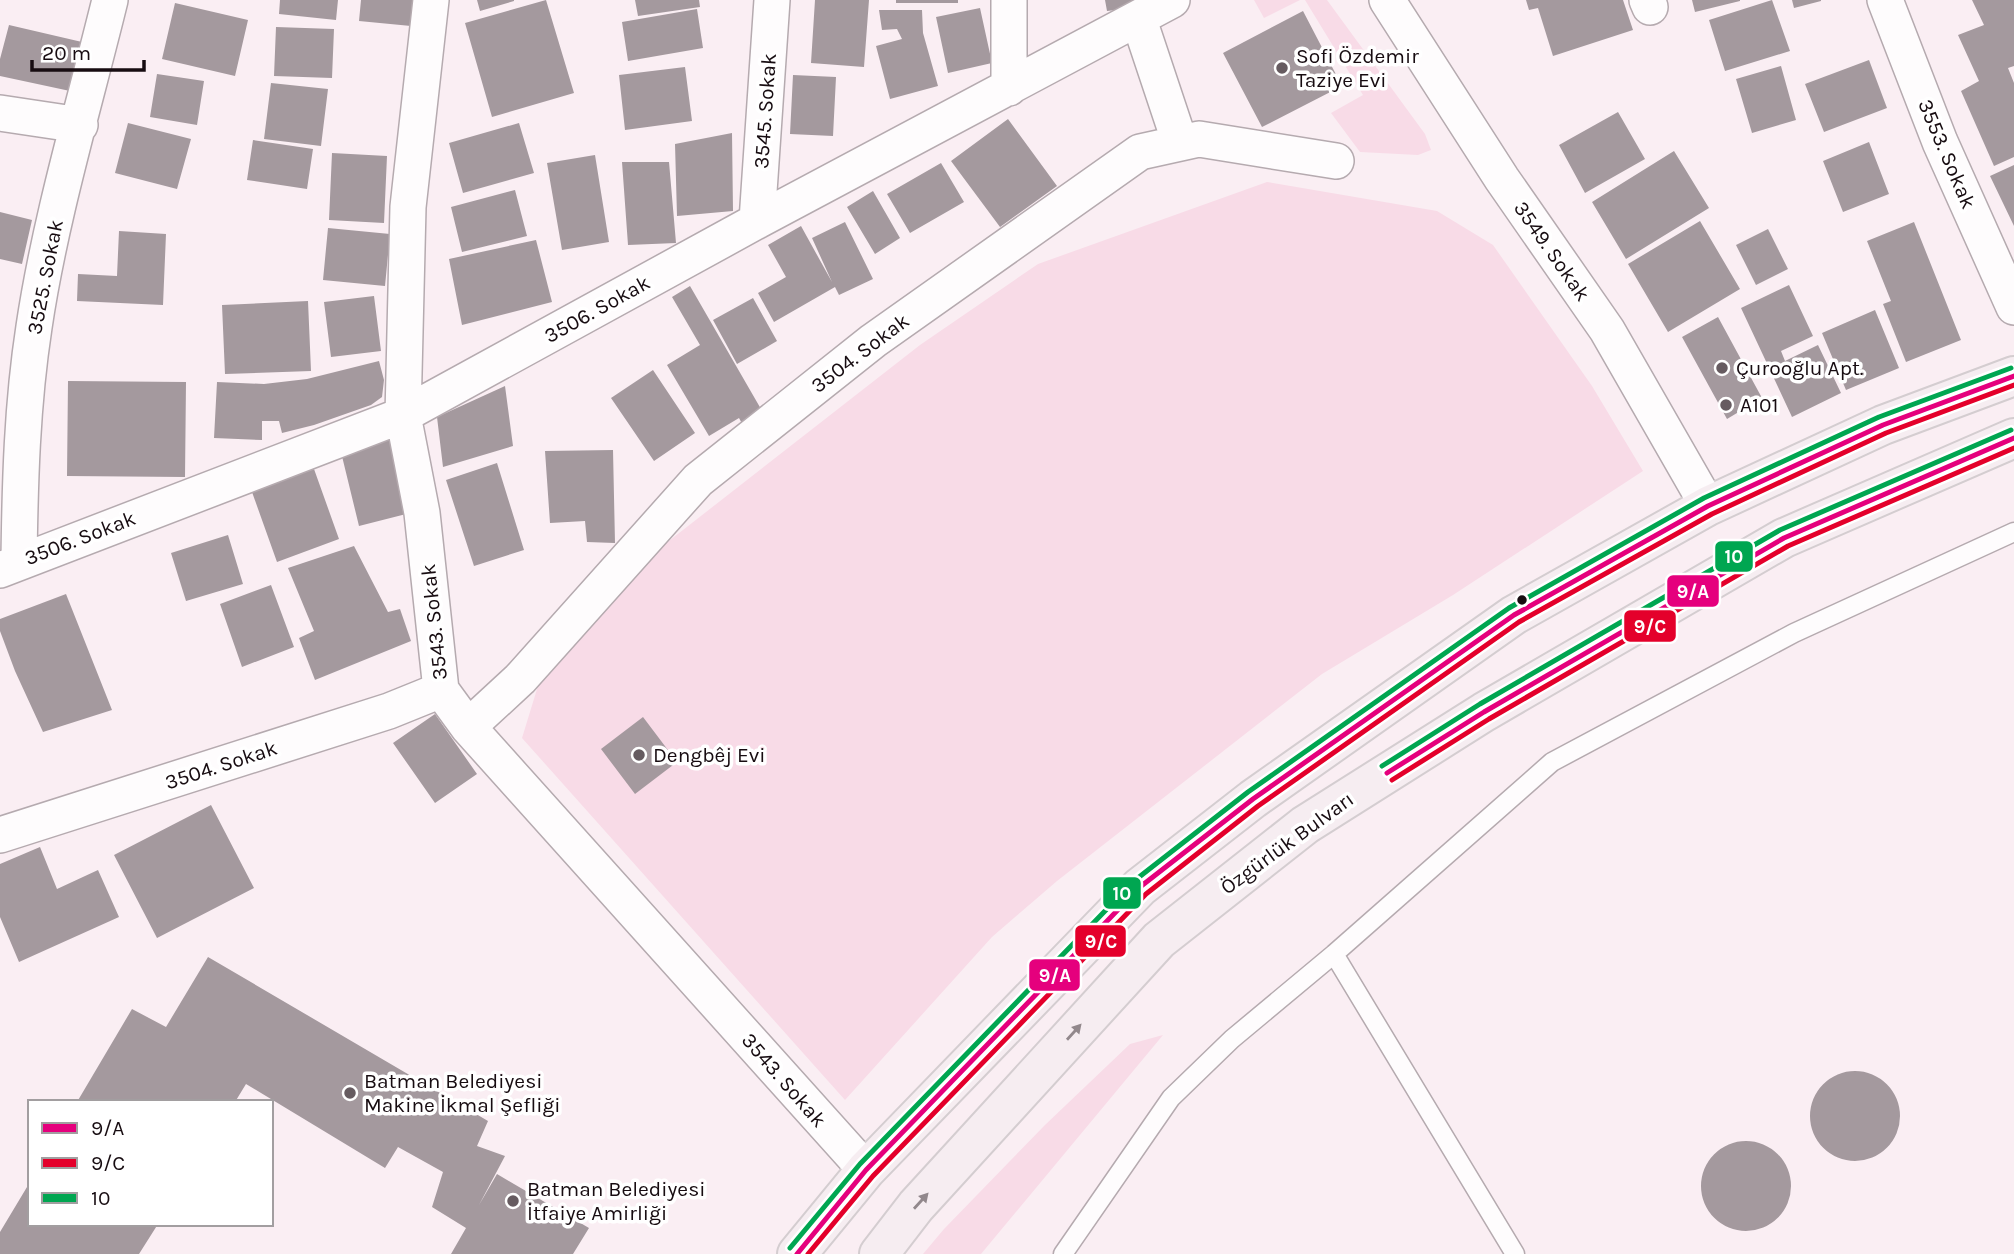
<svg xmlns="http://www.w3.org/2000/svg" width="2014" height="1254" viewBox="0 0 2014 1254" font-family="Karla,sans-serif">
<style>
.green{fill:#f8dbe7}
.building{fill:#a4999e}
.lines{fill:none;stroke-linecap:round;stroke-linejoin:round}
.lane-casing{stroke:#b5aaaf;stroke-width:21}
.street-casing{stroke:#b5aaaf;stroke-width:38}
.primary-casing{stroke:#d4cdd0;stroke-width:42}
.lane{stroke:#fefcfd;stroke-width:18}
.street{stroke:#fefcfd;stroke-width:35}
.primary{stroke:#f6edf1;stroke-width:38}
.bus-1-casing{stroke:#fff;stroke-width:10}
.bus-2-casing{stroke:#fff;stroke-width:10}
.bus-3-casing{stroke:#fff;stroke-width:10}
.bus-1{stroke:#e5007d;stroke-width:5}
.bus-2{stroke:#e4002b;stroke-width:5}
.bus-3{stroke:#00a651;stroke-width:5}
.oneway{fill:#92888c}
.poi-dot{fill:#665b60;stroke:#fff;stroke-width:2.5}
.bus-dot{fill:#170c11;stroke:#fff;stroke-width:2.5}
.labels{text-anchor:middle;stroke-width:7;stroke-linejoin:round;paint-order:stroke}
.poi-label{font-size:21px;fill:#170c11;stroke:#fff;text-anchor:start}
.street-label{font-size:21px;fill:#170c11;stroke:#fff}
.line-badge{stroke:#fff;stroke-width:2.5}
.badge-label{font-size:19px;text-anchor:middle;font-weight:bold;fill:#fff}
</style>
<rect width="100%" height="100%" fill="#faeef3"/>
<path class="green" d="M1254 0H1300L1264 18Z
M1305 0H1327L1425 134 1431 150 1418 155 1360 152 1331 113 1363 95Z
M1267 182 1437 211 1493 245 1592 386 1643 471 1453 595 1322 674 1057 881 992 937 845 1100 522 738 541 676 633 569 920 345 1038 264Z
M1163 1035 981 1254H923L944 1229 1045 1125 1130 1044Z"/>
<path class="building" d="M280 0H338L336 20 279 14Z
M361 0H413L411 26 359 21Z
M477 0H514V1L480 11Z
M546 0 574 93 492 117 465 23Z
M635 0H699L700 7 638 16Z
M815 0H869L864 67 811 63Z
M896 0H958V3H896Z
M1105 0H1142V7L1107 11Z
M1526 0H1623L1633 30 1553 56 1538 8 1529 10Z
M1692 0H1740V1L1695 12Z
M1772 0 1790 51 1725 71 1709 20Z
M1792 0H1821V1L1794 8Z
M1972 0H2014V66L2008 68 2014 83V157L1994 166 1961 91 1979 81 1958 35 1984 25Z
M175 3 248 20 235 76 162 59Z
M980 8 992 63 948 73 936 17Z
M697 9 703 48 628 61 622 22Z
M879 10H922L923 33 938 86 890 99 876 46 902 39 897 29 882 30Z
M1303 11 1342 86 1262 127 1223 53Z
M9 25 82 42 70 91 0 76V59Z
M276 27 334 29 332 78 274 76Z
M1869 60 1887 108 1824 132 1805 84Z
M1781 66 1796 120 1752 133 1736 79Z
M685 67 692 121 625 130 619 75Z
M157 74 204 81 197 125 150 117Z
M793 75 836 77 833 136 790 134Z
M271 83 328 89 321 146 264 139Z
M1618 112 1645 159 1585 193 1559 145Z
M1008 119 1057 186 1000 227 951 161Z
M128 123 191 139 177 189 115 173Z
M519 123 534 173 463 193 449 143Z
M732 133 733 211 677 216 675 144Z
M253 140 313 149 307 189 247 180Z
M1869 142 1889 194 1843 212 1823 161Z
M1674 151 1709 208 1626 259 1592 202Z
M332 153 387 156 384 223 329 220Z
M595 155 609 242 562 250 547 163Z
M622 162H669L676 243 628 245Z
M941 163 964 202 910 233 887 194Z
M2014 165V226L1990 176Z
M515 190 527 236 462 252 451 207Z
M873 191 900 238 875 254 847 207Z
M0 212 32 220 22 264 0 259Z
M1700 221 1740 289 1668 332 1628 264Z
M845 222 873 279 839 295 835 287 774 322 758 293 786 277 768 245 801 226 832 282 812 238Z
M1914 222 1961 340 1906 362 1883 304 1891 301 1867 241Z
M328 228 390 234 385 286 323 280Z
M1768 229 1788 269 1756 285 1736 245Z
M119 231 166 234 163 305 77 301 78 274 117 276Z
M536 240 552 302 462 325 449 259Z
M1789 285 1813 336 1781 351 1785 361 1818 345 1841 393 1792 417 1741 308Z
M690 286 765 416 745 429 739 418 709 436 667 365 700 345 672 297Z
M374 296 381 351 331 357 324 302Z
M753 298 777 341 737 364 713 320Z
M308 301 311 371 225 374 222 305Z
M1875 310 1899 368 1846 390 1822 333Z
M1718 317 1762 398 1727 419 1682 337Z
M379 361 384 380 382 397 371 405 314 425 282 433 279 421H262V440L214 438 217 382 264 384 307 379Z
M653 370 695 433 654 461 611 398Z
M68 381 186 382 185 477 67 476Z
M505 386 513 446 443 467 437 417Z
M395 434 414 512 359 526 340 448Z
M613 450 615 543 587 542 585 521 550 523 545 451Z
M497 463 524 550 474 566 446 480Z
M314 469 339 539 277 562 252 492Z
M228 535 243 584 186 601 171 553Z
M354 546 388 612 400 609 411 641 315 680 299 638 314 631 288 568Z
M271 585 294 647 242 667 220 604Z
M66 594 112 710 43 732 15 671 0 631V619Z
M435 714 477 774 435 803 393 743Z
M643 717 677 762 635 794 601 749Z
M211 805 254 888 157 938 114 855Z
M40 847 57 889 98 870 119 917 19 962 0 917V864Z
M208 957 488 1121 477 1146 505 1156 479 1205 497 1174 589 1228 573 1254H451L466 1228 432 1207 443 1172 398 1147 385 1168 246 1084 235 1102H77L132 1009 166 1027Z
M1810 1116a45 45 0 1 1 90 0a45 45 0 1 1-90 0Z
M1701 1186a45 45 0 1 1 90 0a45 45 0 1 1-90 0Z
M30 1182V1224H158L139 1254H0V1232Z"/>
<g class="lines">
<defs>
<path id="lane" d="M1334 954 1515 1254
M1063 1254 1171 1098 1232 1039 1334 954 1552 762 1794 633 2014 532"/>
<path id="street" d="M431 0 408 207 403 415 422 513 441 690 468 727 866 1170
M1009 0V88
M1387 0 1502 179 1607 330 1708 506
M1647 0 1650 7
M1885 0 1940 142 2014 307
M1139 20 1180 143
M0 113 80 125
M757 221 772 0
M19 560C20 482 22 405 34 327 50 219 84 106 110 0
M0 570 403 415 757 221 1172 0
M468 727 520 679 698 480 873 341 1140 152 1199 139 1336 161
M0 835 389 711 441 690"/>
<path id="primary" d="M797 1254 866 1170 1140 887 1253 799 1514 615 1708 506 1883 425 2014 376
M879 1254 916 1206 1159 940 1305 825 1484 712 1784 538 2014 438"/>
</defs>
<use href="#lane" class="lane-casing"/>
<use href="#street" class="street-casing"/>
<use href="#primary" class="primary-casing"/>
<use href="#lane" class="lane"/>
<use href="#street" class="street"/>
<use href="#primary" class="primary"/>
<defs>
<path id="bus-1" d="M1387 773 1484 712 1784 538 2014 438
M797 1254 866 1170 1140 887 1253 799 1514 615 1708 506 1883 425 2014 376"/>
<path id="bus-2" d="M1392 780 1489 719 1788 546 2014 448
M808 1254 873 1176 1146 894 1258 806 1519 622 1712 514 1886 433 2014 385"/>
<path id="bus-3" d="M1382 766 1480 704 1780 530 2011 430
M790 1248 860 1164 1134 881 1248 792 1509 608 1704 498 1879 417 2011 368"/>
</defs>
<use href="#bus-1" class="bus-1-casing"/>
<use href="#bus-2" class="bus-2-casing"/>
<use href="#bus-3" class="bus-3-casing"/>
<use href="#bus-1" class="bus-1"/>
<use href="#bus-2" class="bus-2"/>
<use href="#bus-3" class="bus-3"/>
</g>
<defs><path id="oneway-solid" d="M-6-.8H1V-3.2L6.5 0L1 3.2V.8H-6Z" transform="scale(1.75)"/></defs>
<g class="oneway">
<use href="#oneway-solid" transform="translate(1074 1032) rotate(-48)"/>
<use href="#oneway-solid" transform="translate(921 1201) rotate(-48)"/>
</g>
<g class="poi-dot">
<circle cx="1282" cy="68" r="7"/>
<circle cx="1722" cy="368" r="7"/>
<circle cx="1726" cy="405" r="7"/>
<circle cx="639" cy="755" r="7"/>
<circle cx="350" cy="1093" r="7"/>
<circle cx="513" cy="1201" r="7"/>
</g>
<circle class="bus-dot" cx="1522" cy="600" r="6"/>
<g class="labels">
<g class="poi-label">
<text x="1296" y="63">Sofi Özdemir<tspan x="1296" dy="24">Taziye Evi</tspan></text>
<text x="1736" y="375">Çurooğlu Apt.</text>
<text x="1740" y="412">A101</text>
<text x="653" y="762">Dengbêj Evi</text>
<text x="364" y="1088">Batman Belediyesi<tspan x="364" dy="24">Makine İkmal Şefliği</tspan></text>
<text x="527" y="1196">Batman Belediyesi<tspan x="527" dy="24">İtfaiye Amirliği</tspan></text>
</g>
<g class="street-label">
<text transform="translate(765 111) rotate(-86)" y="7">3545. Sokak</text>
<text transform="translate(1947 154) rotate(67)" y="7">3553. Sokak</text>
<text transform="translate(1552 251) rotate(55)" y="7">3549. Sokak</text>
<text transform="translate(45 277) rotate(-79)" y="7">3525. Sokak</text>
<text transform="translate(597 309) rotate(-29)" y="7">3506. Sokak</text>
<text transform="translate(860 353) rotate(-37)" y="7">3504. Sokak</text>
<text transform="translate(80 538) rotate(-21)" y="7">3506. Sokak</text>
<text transform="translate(434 622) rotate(-96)" y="7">3543. Sokak</text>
<text transform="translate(221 765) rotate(-18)" y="7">3504. Sokak</text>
<text transform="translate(1287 843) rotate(-36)" y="7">Özgürlük Bulvarı</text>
<text transform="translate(784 1080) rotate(49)" y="7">3543. Sokak</text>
</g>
</g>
<g class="line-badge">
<rect x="1714" y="540" width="40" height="33" rx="7" fill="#00a651"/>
<rect x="1666" y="574" width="54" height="34" rx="7" fill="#e5007d"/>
<rect x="1623" y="609" width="54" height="34" rx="7" fill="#e4002b"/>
<rect x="1102" y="876" width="40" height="34" rx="7" fill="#00a651"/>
<rect x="1074" y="924" width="53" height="34" rx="7" fill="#e4002b"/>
<rect x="1028" y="958" width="53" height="34" rx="7" fill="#e5007d"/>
</g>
<g class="badge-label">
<text x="1734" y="563">10</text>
<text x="1693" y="598">9/A</text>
<text x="1650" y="633">9/C</text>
<text x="1122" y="900">10</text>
<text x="1101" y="948">9/C</text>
<text x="1055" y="982">9/A</text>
</g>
<rect x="28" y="1100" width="245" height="126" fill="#ffffff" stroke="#a29ea0" stroke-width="2"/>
<rect x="42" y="1123" width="35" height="10" fill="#e5007d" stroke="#a29ea0" stroke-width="2"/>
<text x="91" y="1135" font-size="21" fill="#170c11">9/A</text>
<rect x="42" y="1158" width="35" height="10" fill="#e4002b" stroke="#a29ea0" stroke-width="2"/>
<text x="91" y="1170" font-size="21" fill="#170c11">9/C</text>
<rect x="42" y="1193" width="35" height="10" fill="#00a651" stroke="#a29ea0" stroke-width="2"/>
<text x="91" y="1205" font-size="21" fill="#170c11">10</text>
<path d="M32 60v10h112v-10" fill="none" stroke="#170c11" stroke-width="3.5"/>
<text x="42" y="60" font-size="21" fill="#170c11" stroke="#ffffff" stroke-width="5" paint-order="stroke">20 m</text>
</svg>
